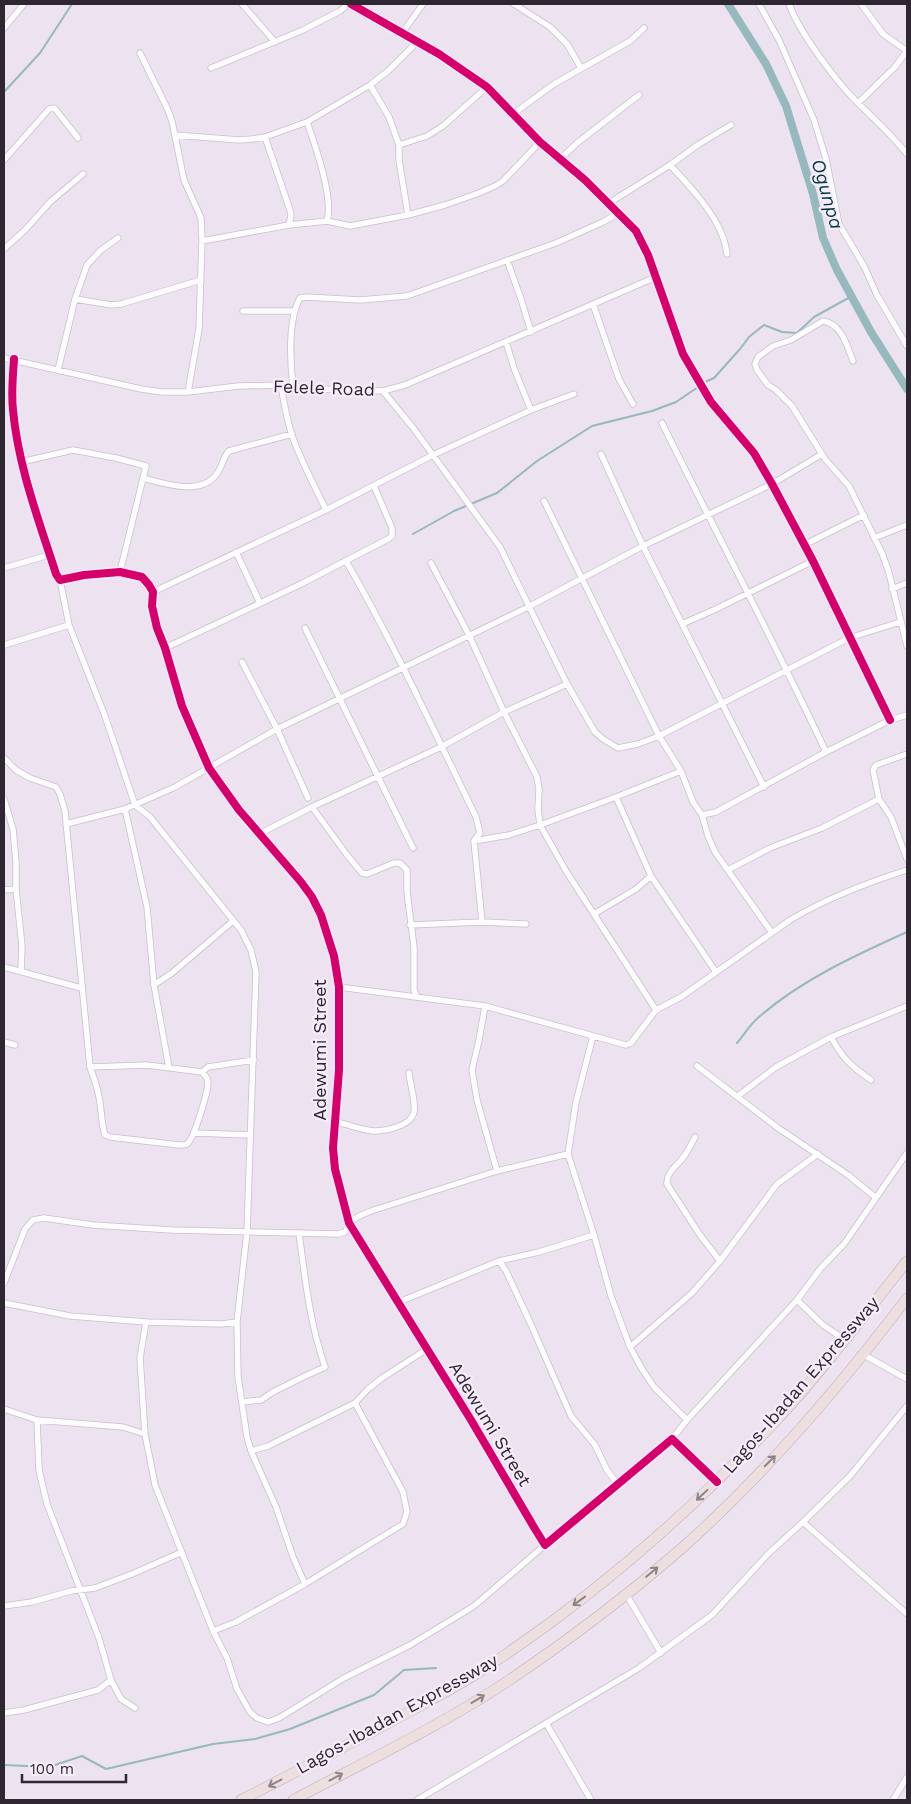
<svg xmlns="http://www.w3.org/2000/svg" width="911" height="1804" viewBox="0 0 911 1804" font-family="'Work Sans',sans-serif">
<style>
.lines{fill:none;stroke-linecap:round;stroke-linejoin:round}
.stream{stroke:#96b9be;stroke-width:2}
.canal{stroke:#96b9be;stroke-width:8}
.minor-casing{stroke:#c8c0cb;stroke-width:7}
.motorway-casing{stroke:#beadb1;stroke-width:11}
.minor{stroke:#fcfbfd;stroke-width:5.5}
.motorway{stroke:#eddfdf;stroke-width:10}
.cycleway-casing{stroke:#f7ecfc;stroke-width:11}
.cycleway{stroke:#d6006c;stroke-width:8}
.oneway{stroke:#8e8388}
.labels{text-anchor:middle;stroke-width:4.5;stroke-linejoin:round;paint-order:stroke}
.street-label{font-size:18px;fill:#2e2731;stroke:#f7ecfc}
.water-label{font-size:19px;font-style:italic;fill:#013839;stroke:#f7ecfc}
</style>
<rect width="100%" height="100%" fill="#ece2f0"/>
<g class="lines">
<path class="stream" d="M4 92 40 53 72 4
M413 534 454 511 497 493 537 461 592 426 652 411 676 402 707 381 714 378 740 349 749 337 764 325 782 332 797 333 814 317 852 296
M737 1043C744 1035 750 1024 759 1017 801 980 856 955 907 932
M4 1765 49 1767 82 1756 106 1769 213 1744 255 1739 290 1729 374 1695 404 1670 436 1668"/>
<path class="canal" d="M728 4 766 64 786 106 813 194 823 238 837 270 871 332 907 389"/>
<defs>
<path id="minor" d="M242 4 275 42
M351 4 439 54 487 87 540 142 585 180 636 231 648 255 683 354 711 402 754 453 772 484 813 561 890 720
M514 4 550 27 567 44 581 68
M759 4 779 40 814 120 826 159 839 224 864 266 877 295 907 346
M789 4C799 32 837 83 859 104 877 122 891 134 907 154
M861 4 883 34 907 51
M4 28 24 4
M402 33 423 4
M140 53 167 108 172 121 184 180 201 218 202 241 199 329 188 392
M211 68 303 30 340 11 348 4
M370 85 389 117 399 145V160L408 215
M858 103 895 67 907 51
M513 114 554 84 630 41 644 28
M307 122C315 145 334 198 327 221
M175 135 239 140 252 139 265 137 307 122 370 85 388 71 417 42
M265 137 290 210 291 216 289 225
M399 145 427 136 443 126 487 87
M560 159 577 143 639 95
M4 160 49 109 54 108 56 110 78 138
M670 165C687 183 714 212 722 235 725 241 726 248 727 254
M609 203 670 165 699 144 731 125
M202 241 289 225 327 221 350 226 408 215 445 205 479 193 495 186 503 181 540 142
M4 249 25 230 50 202 83 174
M507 260 521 299 531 332
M75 299 112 305 121 304 201 280
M593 304 619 379 633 404
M243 311H295
M506 342 515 371 531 410
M4 358 141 389 162 392H188L238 386 281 385 320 389 383 391 405 385 656 277
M14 359C13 376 11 393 13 410 18 466 39 521 56 574L60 580 84 575 120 572 142 577 149 585 153 592 152 606 157 628 165 648 182 706 209 768 239 810 301 882 312 897 321 915 334 956 339 987V1070L333 1148 335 1169 349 1223 471 1420 535 1529 545 1545 672 1439 717 1482
M853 361C847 346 842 324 823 321L791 340 773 346 758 357 755 364 757 370 768 385 776 390 792 406 825 459 849 486 882 553 889 573 907 646
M58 370 75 299 87 265 101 250 118 238
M281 385C285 409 289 432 299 453 307 472 317 491 326 510
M293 386C290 362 288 319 300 298L306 297 360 300 407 296 556 243 603 222 619 213
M383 391 414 429 500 547 567 684 595 732 603 739 618 748 638 744 659 736 849 638 900 622
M662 423C716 533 774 641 826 752
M601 454 643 546 764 787
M21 462 73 450 116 458 146 466 120 572
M143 478C165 484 203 497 218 472 223 465 223 457 229 451L292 434
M544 501 659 736 681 771 693 802 702 815 708 836 715 852 772 933
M874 538 907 525
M804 545 864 515
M236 552 260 603
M346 561C394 644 434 731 476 817L480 833 474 841 482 922
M431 563 469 635 504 712 537 777 539 789 538 809 540 825 566 871 656 1010
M4 568 49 555
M60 580 69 625 105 716 135 805 150 817 241 930 251 950 256 972 247 1232 237 1322 238 1377 247 1437 251 1451 276 1507 293 1557 305 1584
M892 589 907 583
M153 592 326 510 433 455 531 410 574 394
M682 624 716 609 813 561
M305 628 413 848
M4 645 69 625
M165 648 301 584 388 539 392 536V528L374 486
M242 662 277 729 308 798
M907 754 876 765 873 770 879 799 891 817 907 859
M4 758 16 770 30 778 56 787 60 794 65 811 90 1067C95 1081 100 1095 101 1111 102 1120 102 1126 105 1135L110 1137 179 1145C180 1145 186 1145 187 1144 194 1139 208 1092 208 1082 208 1078 205 1075 202 1072L147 1065 90 1067
M616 797 651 876 716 972
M4 799 13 829 16 862V889L22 946 21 971
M312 807 347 855 362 873 367 874 394 863H400L407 870V892L414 947V990L417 997
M125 809 147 907 154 985 169 1068
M702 815 716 812 826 752 890 720 907 715
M66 824 125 809 175 787 277 729 530 606 643 546 772 484 822 454
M259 834 312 807 441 747 504 712 567 684
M474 841 509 835 540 825 616 797 681 771
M728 870 770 848 822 828 879 799
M4 890 16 889
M594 914 636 889 651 876
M410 925 482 922 526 924
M4 967 81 988
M154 985 172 973 233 921
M339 987 485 1006 626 1045 631 1043 656 1010 681 997 790 920C827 898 866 883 907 870
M485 1006 479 1040 472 1070 477 1100 497 1171
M593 1036 576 1102 568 1154 594 1235 611 1296 630 1347 642 1369 654 1387 687 1420
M831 1037C843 1059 851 1066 871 1080
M4 1042 15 1045
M697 1066 778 1128 848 1175 875 1197
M202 1072 208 1067 254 1060
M738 1096 776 1067 831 1037 907 1006
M336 1122C348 1124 361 1130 374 1131 386 1131 411 1126 414 1112 416 1102 410 1084 409 1073
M194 1133 250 1135
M695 1137C692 1143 689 1149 685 1155 679 1165 666 1171 667 1184L700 1235 720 1261
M499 1261 506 1271 529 1320 571 1416 595 1445 607 1470 618 1485
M4 1283 25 1229 33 1220 44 1218 93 1225 172 1230 338 1234 345 1232C355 1216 356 1217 374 1210L497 1171 568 1154
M797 1300 823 1325 845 1340
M399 1302 499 1261 539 1252 594 1235
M4 1303 70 1316 146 1322 221 1324 237 1322
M146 1322 140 1358 145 1434 155 1485 213 1631 227 1658 237 1689 250 1712 257 1718 268 1722 279 1718 344 1678 410 1645 474 1606 545 1545
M630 1347 692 1293 720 1261 777 1184 818 1154
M864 1355 907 1379
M242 1402 261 1400 273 1392 303 1377 325 1367C310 1324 305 1279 299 1233
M4 1409 37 1420 123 1427 145 1434
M37 1420 39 1470 47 1504 99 1638 111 1680 121 1699 135 1708
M672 1439 687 1420 797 1300 820 1269 844 1244 907 1153
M251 1451 268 1446 355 1403 368 1389 382 1378 427 1349
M803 1522 907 1614
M626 1594 661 1653
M4 1606 32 1602 71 1591 95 1588 132 1574 182 1552
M213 1631 236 1622 305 1584 403 1524 407 1512 403 1492 355 1403
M4 1713 24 1710 98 1690 111 1680
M546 1723 591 1800
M417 1800 639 1668 712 1615 768 1554 803 1522 850 1476 907 1406
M893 1800 907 1777"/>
<path id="motorway" d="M241 1800C292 1774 342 1748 392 1721 421 1705 451 1690 479 1672 586 1603 684 1518 771 1426 820 1374 863 1317 907 1261
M293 1800C365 1762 440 1726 508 1681 566 1642 628 1595 681 1549 765 1474 839 1388 907 1298"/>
</defs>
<use href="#minor" class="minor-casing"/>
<use href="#motorway" class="motorway-casing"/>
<use href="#minor" class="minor"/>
<use href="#motorway" class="motorway"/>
<defs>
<path id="cycleway" d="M351 4 439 54 487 87 540 142 585 180 636 231 648 255 683 354 711 402 754 453 772 484 813 561 890 720
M14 359C13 376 11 393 13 410 18 466 39 521 56 574L60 580 84 575 120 572 142 577 149 585 153 592 152 606 157 628 165 648 182 706 209 768 239 810 301 882 312 897 321 915 334 956 339 987V1070L333 1148 335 1169 349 1223 471 1420 535 1529 545 1545 672 1439 717 1482"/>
</defs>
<use href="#cycleway" class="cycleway-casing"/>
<use href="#cycleway" class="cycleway"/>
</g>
<defs><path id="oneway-shaft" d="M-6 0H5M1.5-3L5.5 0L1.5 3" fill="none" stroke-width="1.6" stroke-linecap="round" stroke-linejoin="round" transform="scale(1.25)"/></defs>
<g class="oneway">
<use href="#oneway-shaft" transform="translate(770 1461) rotate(-45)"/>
<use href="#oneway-shaft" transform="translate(702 1495) rotate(137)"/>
<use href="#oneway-shaft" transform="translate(652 1572) rotate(-40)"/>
<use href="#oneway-shaft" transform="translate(579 1601) rotate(144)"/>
<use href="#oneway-shaft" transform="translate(478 1699) rotate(-31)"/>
<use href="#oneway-shaft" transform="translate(336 1777) rotate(-28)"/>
<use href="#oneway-shaft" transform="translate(275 1783) rotate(152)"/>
</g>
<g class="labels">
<g class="street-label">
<text transform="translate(324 388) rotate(2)" y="6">Felele Road</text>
<text transform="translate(320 1050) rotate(-90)" y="6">Adewumi Street</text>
<text transform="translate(801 1385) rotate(-49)" y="6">Lagos-Ibadan Expressway</text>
<text transform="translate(490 1424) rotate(59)" y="6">Adewumi Street</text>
<text transform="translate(397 1714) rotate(-29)" y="6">Lagos-Ibadan Expressway</text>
</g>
<g class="water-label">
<text transform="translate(828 194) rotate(74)" y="7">Ogunpa</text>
</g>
</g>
<rect width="911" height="1804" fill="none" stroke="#2e2731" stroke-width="10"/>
<path d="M22 1774v8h104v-8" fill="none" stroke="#2e2731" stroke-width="2.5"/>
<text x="30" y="1774" font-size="15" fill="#2e2731" stroke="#f7ecfc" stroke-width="4" paint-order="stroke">100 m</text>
</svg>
